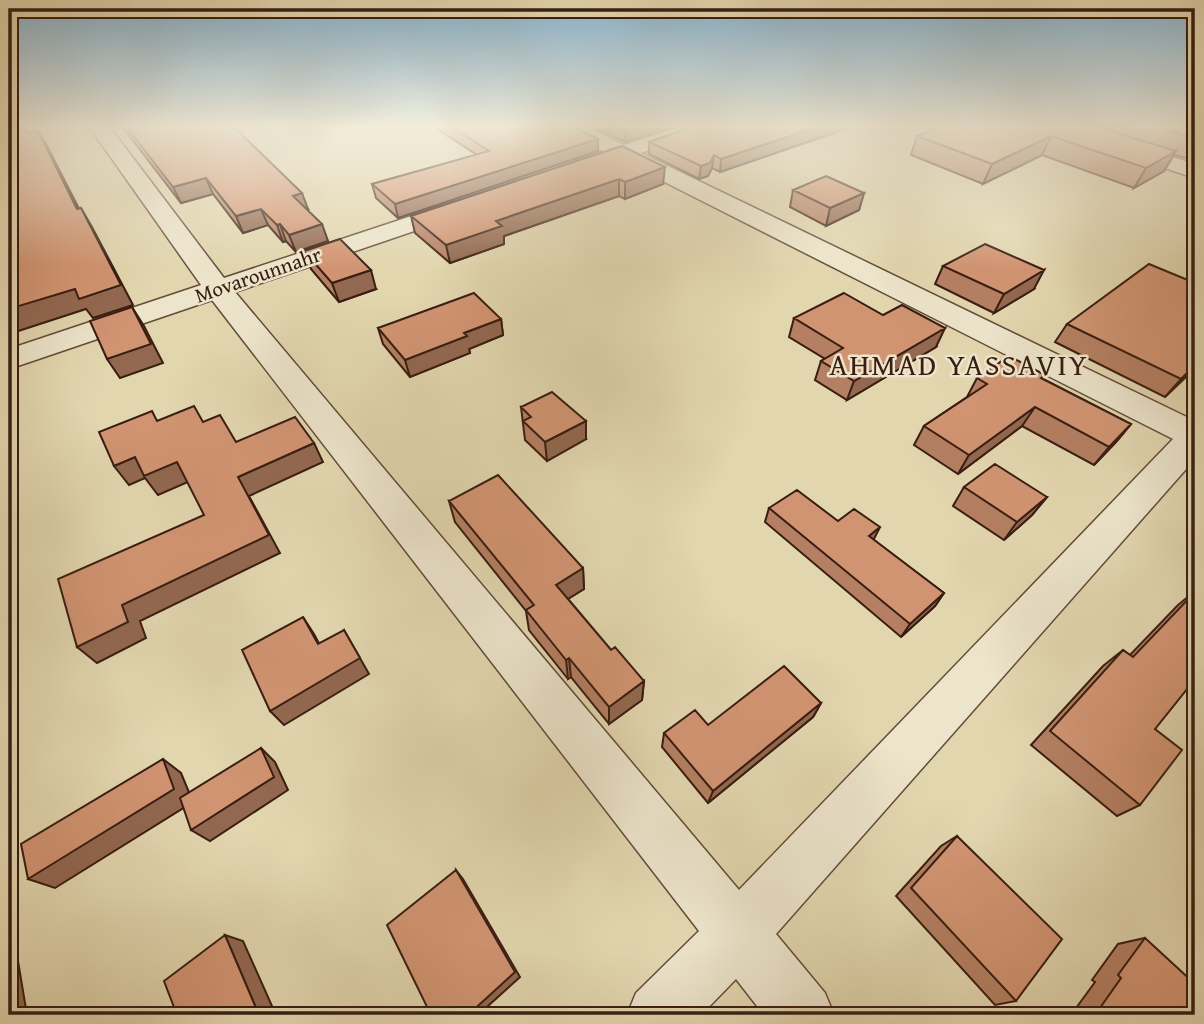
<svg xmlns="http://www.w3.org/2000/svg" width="1204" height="1024" viewBox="0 0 1204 1024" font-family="'Gentium Book Plus',serif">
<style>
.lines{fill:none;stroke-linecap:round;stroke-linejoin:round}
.minor-casing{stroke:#634b38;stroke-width:3}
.minor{fill:#ece4cb;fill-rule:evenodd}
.wall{fill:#b47f62;stroke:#391d11;stroke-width:2}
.shaded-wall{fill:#926850;stroke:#391d11;stroke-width:2}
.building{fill:#d19472;stroke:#391d11;stroke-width:2}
.labels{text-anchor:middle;stroke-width:5;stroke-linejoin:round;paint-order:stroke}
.far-street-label{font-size:21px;fill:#391d11;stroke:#ece4cb}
.quarter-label{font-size:30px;letter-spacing:2px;fill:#391d11;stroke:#ece4cb}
</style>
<rect width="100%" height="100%" fill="#e2d6af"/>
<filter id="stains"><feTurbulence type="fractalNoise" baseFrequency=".00286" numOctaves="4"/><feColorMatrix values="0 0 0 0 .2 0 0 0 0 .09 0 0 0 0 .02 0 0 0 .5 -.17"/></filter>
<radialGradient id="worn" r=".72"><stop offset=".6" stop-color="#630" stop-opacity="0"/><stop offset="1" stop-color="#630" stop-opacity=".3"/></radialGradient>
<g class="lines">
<defs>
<path id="minor" d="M88 125H108L224 278 454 202H470L474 207 470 212 235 292 739 890 1173 439 621 160 582 173 574 171 571 166 574 161 604 152 560 129 557 125H582L624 145 686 125H716L713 129 641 153 1195 421V459L776 934 825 993 834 1015H764L736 979 701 1015H627L636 993 699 931 212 300 9 369V349L201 285Z
M1041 125H1071L1195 164V178L1044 129Z"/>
</defs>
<use href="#minor" class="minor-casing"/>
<use href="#minor" class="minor"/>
</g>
<path class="wall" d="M121 125H232L308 209H306L328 241 296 252 286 241 283 242 268 225 243 233 213 194 181 203Z
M431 125H570L598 139V151L398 218 376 198 372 184 477 155Z
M588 125H679L625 142Z
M698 125H857L720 172 712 168 708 176 699 179 649 154V142Z
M944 125H1195V152L1186 158 1174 155 1164 171 1134 188 1042 155 983 184 911 155 917 136Z
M622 146 663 184 625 199 619 196 504 236V244L450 263 415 233 411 216Z
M793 190 864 193 859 210 826 226 790 207Z
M304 251 376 289 339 302 311 269Z
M943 266 1034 289 994 313 935 284Z
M1195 283V368L1165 397 1055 342 1067 324Z
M794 318 936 347 847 400 815 380 821 361 825 359 789 337Z
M501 319 503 335 469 349 470 353 410 377 383 344 378 328Z
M977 378 1043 379 1131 424 1116 442 1094 465 1022 426 958 474 914 445 924 426 967 397Z
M521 407 586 439 547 461 525 440Z
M964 487 1047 497 1032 515 1004 540 953 506Z
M449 501 583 568 584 589 568 599 611 650 644 681 642 700 609 724 571 677 568 679 529 630 526 611 455 522Z
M769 508 838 521 874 540 944 593 935 606 901 637 765 522Z
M1195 591V679L1155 729 1140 805 1117 816 1031 745 1103 666 1123 650 1130 655 1178 605Z
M821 703 813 717 708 803 662 747 664 733 708 725Z
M957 836 1016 1001 995 1005 896 896 941 846Z
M1145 938 1195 1015H1071L1095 982 1092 980 1118 944Z"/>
<path class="shaded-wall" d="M641 125H679L625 142V130Z
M823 125H857L720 172 721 159Z
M38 131 48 148 89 228 77 209Z
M1051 136 1042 155 983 184 992 164Z
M598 139V151L398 218 395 204Z
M1195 143V152L1186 158Z
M1176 151 1164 171 1134 188 1146 168Z
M714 155 712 168 708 176 699 179 701 166Z
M665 167 663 184 625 199V182Z
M206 178 213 194 181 203 173 187Z
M619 179V196L504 236V244L450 263 446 245 496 221Z
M302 193 308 209 298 212 293 196Z
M864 193 859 210 826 226 830 208Z
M81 208 92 227 133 305 93 318 86 309 9 334V309Z
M261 209 268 225 243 233 236 216Z
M280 224 286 241 283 242 277 225Z
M322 224 328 241 296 252 289 235Z
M371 270 376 289 339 302 332 283Z
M1044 270 1034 289 994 313 1004 294Z
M132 307 144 326 163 363 120 378 107 359Z
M501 319 503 335 469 349 470 353 410 377 405 360 464 333Z
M945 328 936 347 847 400 854 381Z
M1195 365V368L1165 397 1181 379Z
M1035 407 1022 426 958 474 969 455Z
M9 408 13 425 9 426Z
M586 421V439L547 461 545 442Z
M1131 424 1116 442 1094 465 1109 447Z
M314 443 323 462 249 496 280 553 140 621 146 638 97 663 77 647 122 605 238 477Z
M135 457 177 462 190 481 158 495 145 478 129 485 114 466Z
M1047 497 1032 515 1004 540 1017 522Z
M880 527 873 541 869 536Z
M583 568 584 589 558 605 556 585Z
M9 590 15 611 9 614Z
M944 593 935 606 901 637 910 624Z
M303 617 314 634 328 660 318 644Z
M344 630 369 674 284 725 270 711Z
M569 658 571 677 568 679 566 660Z
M644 681 642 700 609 724V707Z
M821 703 813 717 708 803 713 791Z
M261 748 275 762 288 790 210 841 191 830Z
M163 759 181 773 193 802 55 888 28 879Z
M456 870 463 879 520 977 478 1015H468Z
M9 930 13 931 27 1015H9Z
M225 935 243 941 276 1015H259Z"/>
<path class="building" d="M9 125H24L28 133 38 131 77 209 81 208 121 285 79 299 75 289 9 309Z
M125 125H232L302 193 293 196 322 224 289 235 280 224 277 225 261 209 236 216 206 178 173 187Z
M448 125H570L598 139 395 204 372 184 489 151Z
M615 125H641L625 130Z
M698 125H823L721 159 714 155 710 163 701 166 649 142Z
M944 125H1091L1176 151 1146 168 1051 136 992 164 917 136Z
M1151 125H1195V138Z
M622 146 665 167 625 182 619 179 496 221 502 226 446 245 411 216Z
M826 176 864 193 830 208 793 190Z
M340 239 371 270 332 283 304 251Z
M985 244 1044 270 1004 294 943 266Z
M1149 264 1195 283V365L1181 379 1067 324Z
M474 293 501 319 464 333 467 336 405 360 378 328Z
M844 293 883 315 902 305 945 328 854 381 821 361 843 348 794 318Z
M132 307 151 344 107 359 90 321Z
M1009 356 1045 375 1041 378 1131 424 1109 447 1035 407 969 455 924 426 987 384 977 378Z
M552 392 586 421 545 442 523 421 531 417 521 407Z
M194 406 203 422 220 415 236 442 295 417 314 443 238 477 269 535 122 605 128 622 77 647 58 579 204 515 177 462 144 476 135 457 114 466 99 432 152 411 157 421Z
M995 464 1047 497 1017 522 964 487Z
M498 475 583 568 556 585 611 650 615 647 644 681 609 707 569 658 566 660 526 610 534 605 449 501Z
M797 490 838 521 854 509 880 527 869 536 944 593 910 624 769 508Z
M1195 592V679L1155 729 1182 750 1140 805 1050 731 1123 650 1133 657Z
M303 617 318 644 344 630 360 658 270 711 242 650Z
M784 666 821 703 713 791 664 733 695 710 708 725Z
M261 748 274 777 191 830 180 798Z
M163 759 174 789 28 879 21 844Z
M957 836 1062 939 1016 1001 911 888Z
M456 870 515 972 468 1015H431L387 925Z
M225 935 259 1015H177L164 981Z
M1145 938 1195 984V1015H1095L1121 978 1118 975Z"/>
<linearGradient id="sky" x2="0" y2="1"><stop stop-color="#87b5d2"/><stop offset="0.47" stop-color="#f2eddb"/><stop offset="1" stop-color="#f2eddb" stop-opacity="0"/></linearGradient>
<rect width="1204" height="268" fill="url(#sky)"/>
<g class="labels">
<g class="far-street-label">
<text transform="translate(258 275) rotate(-19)" y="7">Movarounnahr</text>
</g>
<g class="quarter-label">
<text x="959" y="375">AHMAD YASSAVIY</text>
</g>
</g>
<rect width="1204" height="1024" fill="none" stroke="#e2d6af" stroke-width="35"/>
<rect x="10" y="10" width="1183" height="1003" fill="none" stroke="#391d11" stroke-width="3.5"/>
<rect x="18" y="18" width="1169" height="989" fill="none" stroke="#391d11" stroke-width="2"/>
<rect width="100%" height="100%" filter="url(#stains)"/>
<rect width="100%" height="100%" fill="url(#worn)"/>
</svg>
